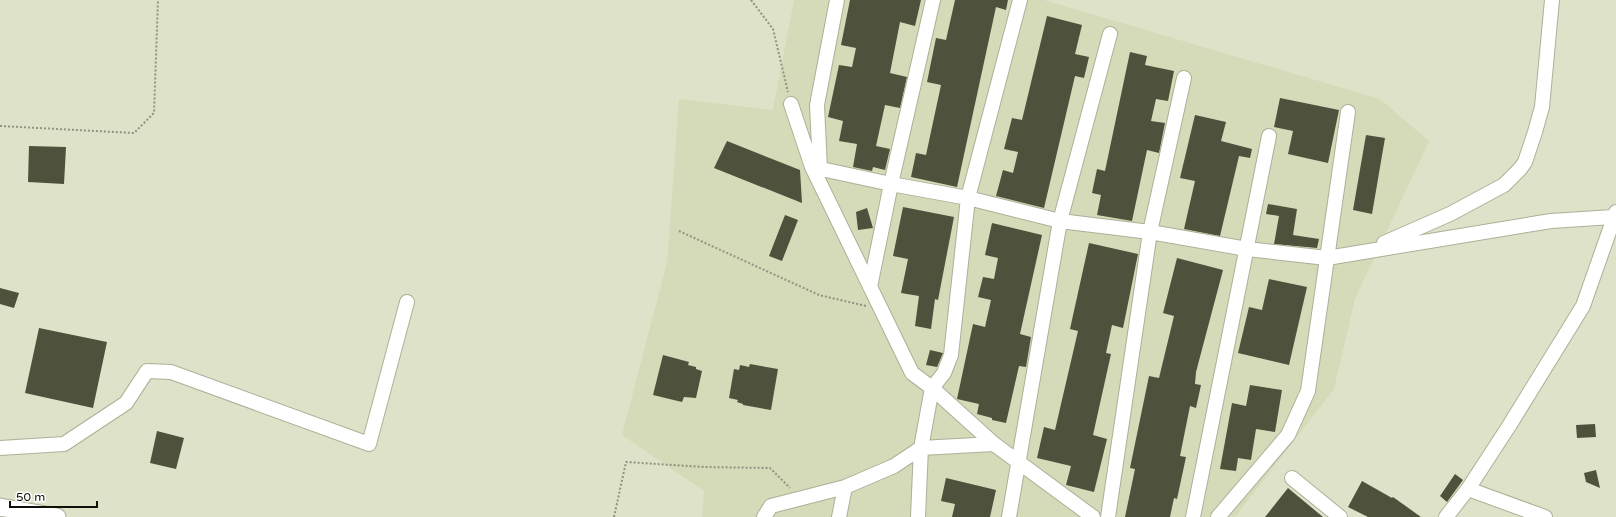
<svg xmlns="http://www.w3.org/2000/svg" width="1616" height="517" viewBox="0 0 1616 517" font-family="'Varela Round',sans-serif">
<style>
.built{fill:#d5dbb9}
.building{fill:#4e513b}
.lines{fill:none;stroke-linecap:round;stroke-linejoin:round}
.minor-casing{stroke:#acb097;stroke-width:16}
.major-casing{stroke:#acb097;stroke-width:19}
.path{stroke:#909380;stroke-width:2;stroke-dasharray:2 2;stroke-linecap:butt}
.minor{stroke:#fff;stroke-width:14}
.major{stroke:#fff;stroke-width:17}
</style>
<rect width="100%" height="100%" fill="#dee2c8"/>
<path class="built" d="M794 0H1044L1380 99 1429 141 1355 299 1334 389 1235 517H702L704 491 622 435 667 262 679 99 773 110Z"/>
<path class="building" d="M850 0H921L915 26 900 22 890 73 907 77 900 108 885 105 876 146 890 149 885 170 873 167 872 171 853 167 857 144 839 141 843 121 828 117 839 65 852 67 856 48 841 45Z
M955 0H1008L1006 10 996 7 957 187 911 177 916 153 926 155 941 85 927 82 936 38 946 40Z
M1047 16 1082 25 1075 54 1089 57 1084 78 1075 76 1044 208 996 196 1003 170 1013 173 1018 152 1004 149 1012 118 1022 120Z
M1130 52 1147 56 1145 65 1174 71 1168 101 1156 99 1151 121 1165 123 1159 153 1147 150 1132 221 1097 215 1101 195 1092 193 1097 169 1105 171Z
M1280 98 1339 110 1328 163 1288 154 1293 131 1274 127Z
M1195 115 1226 122 1221 141 1252 149 1250 158 1239 156 1220 236 1184 229 1195 181 1180 178Z
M1366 135 1385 138 1372 214 1353 210Z
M727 141 800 170 802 203 714 168Z
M29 146 66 147 64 184 28 182Z
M1268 204 1297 209 1293 235 1319 239 1317 248 1274 244 1279 216 1266 214Z
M903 207 954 217 938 300 935 299 931 329 915 326 919 296 901 293 908 259 893 256Z
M867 208 873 228 858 230 856 212Z
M785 215 798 220 782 261 769 256Z
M992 223 1042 235 1020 334 1031 337 1026 367 1019 366 1006 423 992 420V418L977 414 979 404 957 399 973 324 985 327 991 300 978 297 983 277 994 279 998 258 985 255Z
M1089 243 1138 254 1123 328 1112 325 1106 353 1111 354 1093 435 1107 439 1094 492 1066 485 1071 466 1037 458 1044 427 1055 430 1078 331 1070 329Z
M1177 258 1223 270 1196 372 1195 384 1201 385 1196 408 1190 406 1180 456 1186 457 1177 499 1174 498 1170 517H1125L1135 469 1130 468 1149 376 1159 378 1174 316 1163 313Z
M1269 279 1307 287 1289 365 1238 353 1249 307 1262 310Z
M0 288 19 293 14 308 0 304Z
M39 328 107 342 93 408 25 393Z
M930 350 943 353 937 367 926 365Z
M663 355 689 362 688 365 696 367V369L702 371 696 398 684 397 682 402 653 395Z
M750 364 778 369 771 410 743 405V404L737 402 738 400 729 398 734 369 739 370 740 365 749 367Z
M1250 385 1282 390 1275 432 1256 429 1251 460 1238 458 1236 471 1220 469 1232 403 1246 406Z
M1595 424 1596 437 1577 438 1576 425Z
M157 431 184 438 176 469 150 463Z
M1596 470 1600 488 1586 482 1584 473Z
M1455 474 1463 480 1447 502 1440 496Z
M946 478 996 490 990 517H952L955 504 941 501Z
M1362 481 1392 498 1393 497 1421 517H1368L1348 507Z
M1288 488 1323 517H1265Z"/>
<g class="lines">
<defs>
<path id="minor" d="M791 104 812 167 912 373 932 388 994 444 1093 517
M812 167 891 184 968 198 1060 221 1150 232 1247 249 1327 258 1551 221 1613 217
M820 169 817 105 837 0
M1384 243 1450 214 1504 185 1520 169 1525 162 1535 132 1542 107 1552 0
M870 287 891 184 933 0
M0 448 64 444 126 403 147 371 171 372 369 444 407 302
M1292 478 1340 517
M1468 489 1545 517
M764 517 771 506 845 487 894 466 921 448 994 444
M839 517 845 487
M918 517 921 448 932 388 944 373 951 355 968 198 1020 0
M1009 517 1060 221 1110 34
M1108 517 1150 232 1184 78
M1193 517 1269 136
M1218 517 1288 435 1308 391 1348 112
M1446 517 1468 489 1509 426 1583 306 1616 212"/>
<path id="major" d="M0 507 57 517"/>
</defs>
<use href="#minor" class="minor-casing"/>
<use href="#major" class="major-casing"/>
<path class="path" d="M751 0 773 29 788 92
M0 126 134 133 154 113 158 0
M679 231 819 295 866 306
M614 517 626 462 704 467 770 468 790 488"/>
<use href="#minor" class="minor"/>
<use href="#major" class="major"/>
</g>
<path d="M10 501v6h87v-6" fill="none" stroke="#0f1008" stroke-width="2"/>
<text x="16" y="501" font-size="12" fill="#0f1008" stroke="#ffffff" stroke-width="3" paint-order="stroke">50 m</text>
</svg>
